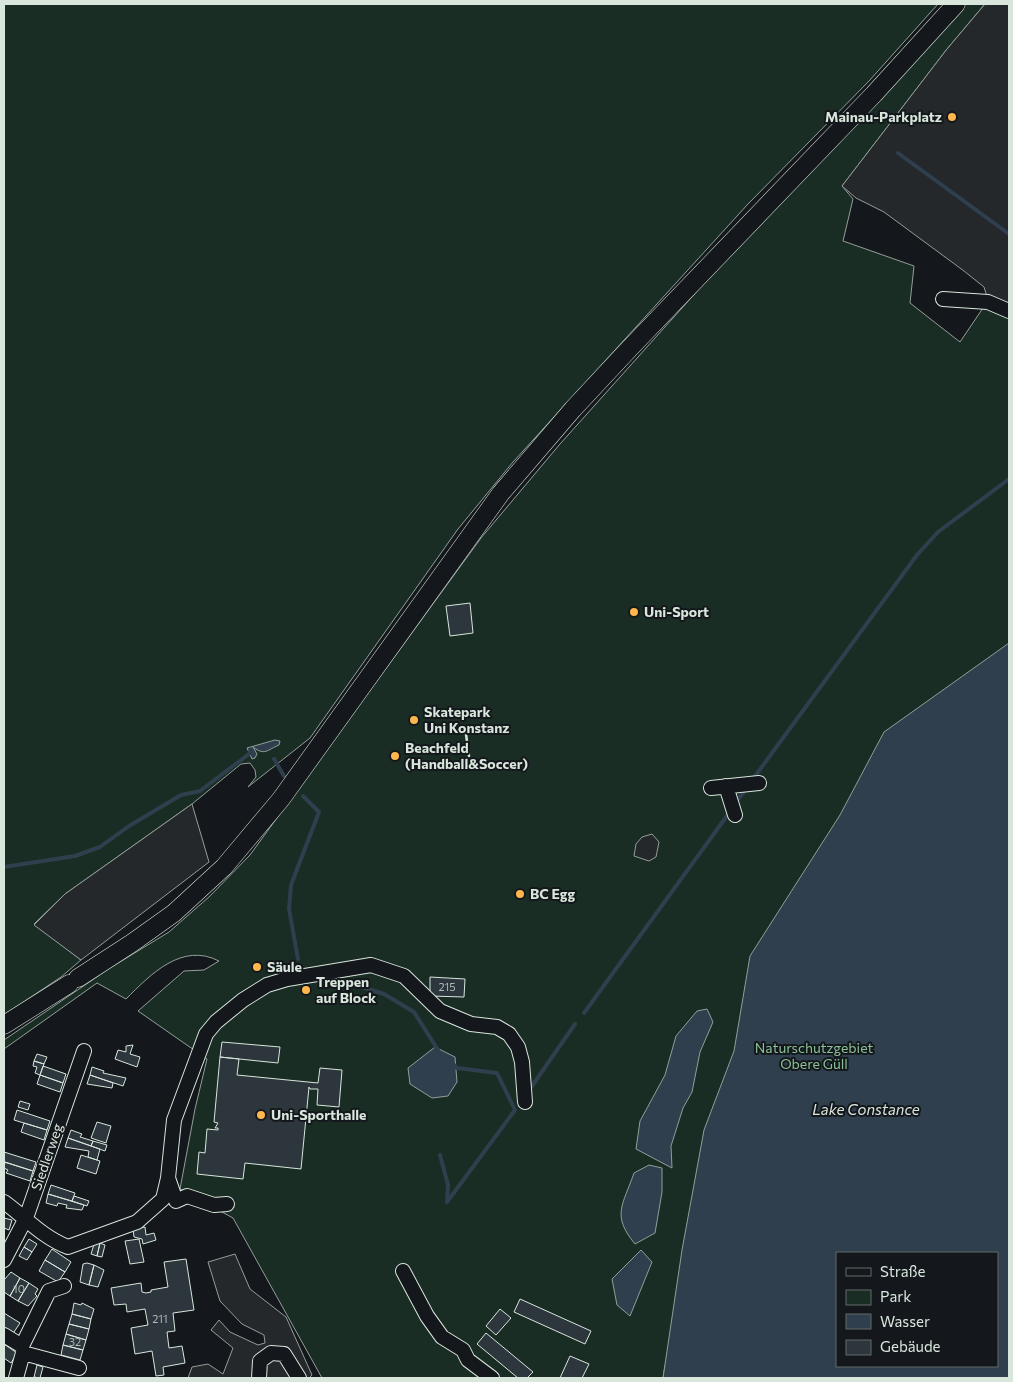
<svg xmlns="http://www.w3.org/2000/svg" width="1013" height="1382" viewBox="0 0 1013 1382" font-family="Commissioner,sans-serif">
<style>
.green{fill:#1a2d24;stroke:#939e99;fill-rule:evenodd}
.parking{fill:#24282b;stroke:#939e99}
.water{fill:#2f3f4d;stroke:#939e99;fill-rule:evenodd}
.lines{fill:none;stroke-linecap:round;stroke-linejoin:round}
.stream{stroke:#2f3f4d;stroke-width:4}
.building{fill:#2c363c;stroke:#d8e6dc}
.minor-casing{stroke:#d8e6dc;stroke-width:16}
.major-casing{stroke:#d8e6dc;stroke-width:19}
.minor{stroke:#14181c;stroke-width:14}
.major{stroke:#14181c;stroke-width:18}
.wall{stroke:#d8e6dc;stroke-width:2.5}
.poi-dot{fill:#ffb74d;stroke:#14181c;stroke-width:2}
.labels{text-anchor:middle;stroke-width:4;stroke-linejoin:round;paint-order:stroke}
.number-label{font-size:11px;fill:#adbab4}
.poi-label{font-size:14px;font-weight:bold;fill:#d8e6dc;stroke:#14181c;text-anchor:start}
.park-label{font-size:14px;fill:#8ac095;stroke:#14181c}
.street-label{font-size:14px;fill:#d8e6dc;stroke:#14181c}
.water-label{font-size:15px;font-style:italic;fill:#d8e6dc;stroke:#14181c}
</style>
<rect width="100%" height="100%" fill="#14181c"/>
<path class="green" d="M4 4H938L869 81 748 204 513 462 458 529 310 738 248 787 256 777 255 770 250 763 241 764 192 804 65 894 34 924 81 960 61 977 4 1015Z
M966 4H985L947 49 842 186 853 199 843 241 914 266 910 303 960 342 985 305 1009 315V1378H790L665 1365 663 1378H322L233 1218 180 1189 195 1109 207 1059 138 1011 184 971 204 970 219 961C182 942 151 974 126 999L97 983 4 1049V1040L110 968 169 932 210 896 250 855 481 538 560 444 760 221 941 32ZM837 1253H997V1366H837Z"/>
<path class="parking" d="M985 4H1009V314L990 306 984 287 964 271 884 212 856 198 842 186 947 49Z
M192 804 209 862 81 960 34 925 65 894Z
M652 834 659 842 656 857 649 861 634 856 636 844 642 837Z
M235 1254 250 1289 286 1317 312 1375 309 1378H188L192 1367 208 1364 223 1374 233 1348 211 1330 219 1320 230 1332 258 1345 265 1343 264 1335 242 1324 220 1301 208 1262Z"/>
<path class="water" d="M1009 643V1378H663L682 1250 704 1130 734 1051 750 956 840 815 884 732ZM997 1253V1366H837V1253Z
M275 740 280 741 279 745C267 750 265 756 253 747L257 754 255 758 252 759 247 748Z
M707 1009 713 1022 700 1052 692 1092 683 1108 671 1146 672 1168 636 1149 640 1121 665 1075 676 1036 697 1011Z
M435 1047 455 1057 457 1082 448 1096 432 1098 410 1084 408 1068Z
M649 1165 662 1168V1192L655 1233 635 1244C611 1215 623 1205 634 1173Z
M641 1250 652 1262 630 1316 617 1305 612 1279Z"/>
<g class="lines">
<path class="stream" d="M898 153 1009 234
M274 759 284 776
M753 779 917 555 938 532 1009 479
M736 802 746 789
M4 867 75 856 100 847 129 826 181 795 200 791 249 754 251 750
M298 959 289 909 291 885 319 812 303 796
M331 984 355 985 384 994 414 1012 438 1050
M584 1013 729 813
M530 1089 575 1024
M440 1155 448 1185 447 1202
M447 1202 515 1110 497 1073 457 1068 454 1065"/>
</g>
<path class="building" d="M470 603 473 633 450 636 446 606Z
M430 977 465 979 464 997 430 996Z
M222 1042 280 1047 278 1063 220 1057Z
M133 1045 130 1054 140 1057 137 1067 115 1059 118 1050 126 1052V1046Z
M37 1054 47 1057 44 1064 34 1061Z
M220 1057 239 1059 237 1075 318 1083 320 1068 342 1070 339 1107 317 1105 318 1089H310L309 1087 301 1169 245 1163 243 1179 197 1174 199 1152 205 1153 207 1129 218 1130V1128H215L218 1123 214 1122Z
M34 1061 44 1064 40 1075 35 1073 37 1067 33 1066Z
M43 1066 66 1074 63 1083 40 1075Z
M92 1067 104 1071 103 1073 126 1078 123 1086 90 1075Z
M40 1075 63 1083 60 1092 37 1084Z
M90 1075 113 1083 112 1088 87 1084Z
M20 1101 30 1104 28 1110 18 1107Z
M17 1110 50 1121 47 1130 14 1120Z
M97 1122 111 1126 106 1143 91 1138Z
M24 1123 47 1130 44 1140 21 1132Z
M71 1130 82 1134 80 1137 93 1141 91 1146 68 1138Z
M68 1138 100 1149 97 1160 88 1157 89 1151 65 1147Z
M93 1141 107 1145 105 1151 91 1146Z
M4 1152 36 1162 33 1171 4 1162Z
M81 1155 100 1161 96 1174 77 1168Z
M5 1162 33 1171 30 1181 6 1173 8 1170 4 1168Z
M51 1185 75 1193 72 1201 48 1194Z
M48 1194 84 1205 82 1210 66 1208 67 1205 58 1203 57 1206 46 1203Z
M74 1196 89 1201 87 1206 72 1201Z
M4 1218 12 1220 9 1230 4 1228Z
M145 1227 146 1235 154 1233 156 1240 143 1244 142 1239 134 1237 133 1229Z
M29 1239 37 1244 32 1252 24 1247Z
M139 1239 144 1262 130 1264 125 1241Z
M95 1241 100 1243 97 1256 91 1254Z
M100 1243 105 1245 102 1257 97 1256Z
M24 1247 32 1252 27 1260 19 1256Z
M52 1249 71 1262 65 1272 45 1260Z
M186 1259 194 1310 173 1313 175 1331 167 1332 169 1348 182 1346 185 1363 163 1367 164 1375 156 1376 152 1351 135 1354 131 1328 148 1325 145 1309 127 1312 126 1304 114 1305 111 1288 141 1283 142 1292 146 1293 151 1292V1290L168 1287 164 1262Z
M45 1260 65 1272 58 1282 39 1271Z
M87 1263 94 1265 89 1285 80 1282 83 1264Z
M94 1265 104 1270 98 1287 89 1285Z
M11 1272 20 1278 10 1296 4 1292V1280Z
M20 1278 29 1283 18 1301 10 1296Z
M29 1283 38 1289 35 1294 37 1296 28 1306 18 1301Z
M520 1299 591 1331 585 1344 514 1312Z
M74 1303 81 1305 82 1303 94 1309 91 1319 72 1314Z
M500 1309 511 1318 496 1335 486 1326Z
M4 1313 20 1323 12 1335 4 1330Z
M72 1314 91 1319 89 1329 69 1324Z
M69 1324 89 1329 86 1340 66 1334Z
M486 1333 533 1372 527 1378H518L477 1344Z
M66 1334 86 1340 83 1350 63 1345Z
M4 1344 17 1353 11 1363 4 1358Z
M63 1345 83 1350 80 1360 61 1355Z
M570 1356 589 1364 582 1378H560Z
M37 1365 43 1367 40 1378 34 1377Z"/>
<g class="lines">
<defs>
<path id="minor" d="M943 299 988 302 1009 311
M726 786 735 815
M711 788 759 783
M168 1178 174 1120 206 1034 216 1022 243 1000 267 985 287 979 371 965 404 976 440 1011 471 1024 497 1027 509 1034 518 1047 522 1062 525 1102
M4 1202C25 1217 42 1237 68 1247L137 1222 163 1199 168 1178 176 1201 187 1196 214 1205 227 1204
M4 1260 26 1218 84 1051
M403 1271 427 1316 442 1337 463 1350 468 1360 492 1378
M4 1335 22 1346
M23 1353 79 1368
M16 1378 23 1353 22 1346 49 1291 64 1286
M259 1378 260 1361 271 1353 284 1354 299 1378"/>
<path id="major" d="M78 978 132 943 174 913 224 867 281 799 501 493 573 409 629 349 874 94 956 4
M4 1025 69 984"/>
</defs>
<use href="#minor" class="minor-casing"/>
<use href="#major" class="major-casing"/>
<use href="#minor" class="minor"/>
<use href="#major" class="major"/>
<path class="wall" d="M466 734 469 756"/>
</g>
<g class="poi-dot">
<circle cx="952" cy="117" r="5"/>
<circle cx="634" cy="612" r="5"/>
<circle cx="414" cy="720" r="5"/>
<circle cx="395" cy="756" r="5"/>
<circle cx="520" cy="894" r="5"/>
<circle cx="257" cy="967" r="5"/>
<circle cx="306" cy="990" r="5"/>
<circle cx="261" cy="1115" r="5"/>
</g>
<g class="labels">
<g class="number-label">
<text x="447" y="991">215</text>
<text x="19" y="1293">10</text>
<text x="160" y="1323">211</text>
<text x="75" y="1346">32</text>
</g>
<g class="poi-label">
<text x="942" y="122" text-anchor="end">Mainau-Parkplatz</text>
<text x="644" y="617">Uni-Sport</text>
<text x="424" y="717">Skatepark<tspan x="424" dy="16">Uni Konstanz</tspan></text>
<text x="405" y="753">Beachfeld<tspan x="405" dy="16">(Handball&amp;Soccer)</tspan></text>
<text x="530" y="899">BC Egg</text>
<text x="267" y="972">Säule</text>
<text x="316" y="987">Treppen<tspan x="316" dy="16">auf Block</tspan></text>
<text x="271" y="1120">Uni-Sporthalle</text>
</g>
<g class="park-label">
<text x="814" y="1053">Naturschutzgebiet<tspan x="814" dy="16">Obere Güll</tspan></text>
</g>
<g class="street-label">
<text transform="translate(47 1157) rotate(-71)" y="5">Siedlerweg</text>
</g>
<g class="water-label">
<text x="866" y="1115">Lake Constance</text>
</g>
</g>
<rect width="1013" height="1382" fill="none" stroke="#d8e6dc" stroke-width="10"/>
<rect x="836" y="1252" width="162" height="115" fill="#14181c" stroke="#626a69"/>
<rect x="846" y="1268" width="25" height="8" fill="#14181c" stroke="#626a69"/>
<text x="880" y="1277" font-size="15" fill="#d8e6dc">Straße</text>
<rect x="846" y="1290" width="25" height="15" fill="#1a2d24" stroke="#626a69"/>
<text x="880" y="1302" font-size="15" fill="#d8e6dc">Park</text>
<rect x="846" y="1314" width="25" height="15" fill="#2f3f4d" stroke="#626a69"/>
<text x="880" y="1327" font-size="15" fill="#d8e6dc">Wasser</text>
<rect x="846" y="1340" width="25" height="15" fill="#2c363c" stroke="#626a69"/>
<text x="880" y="1352" font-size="15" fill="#d8e6dc">Gebäude</text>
</svg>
